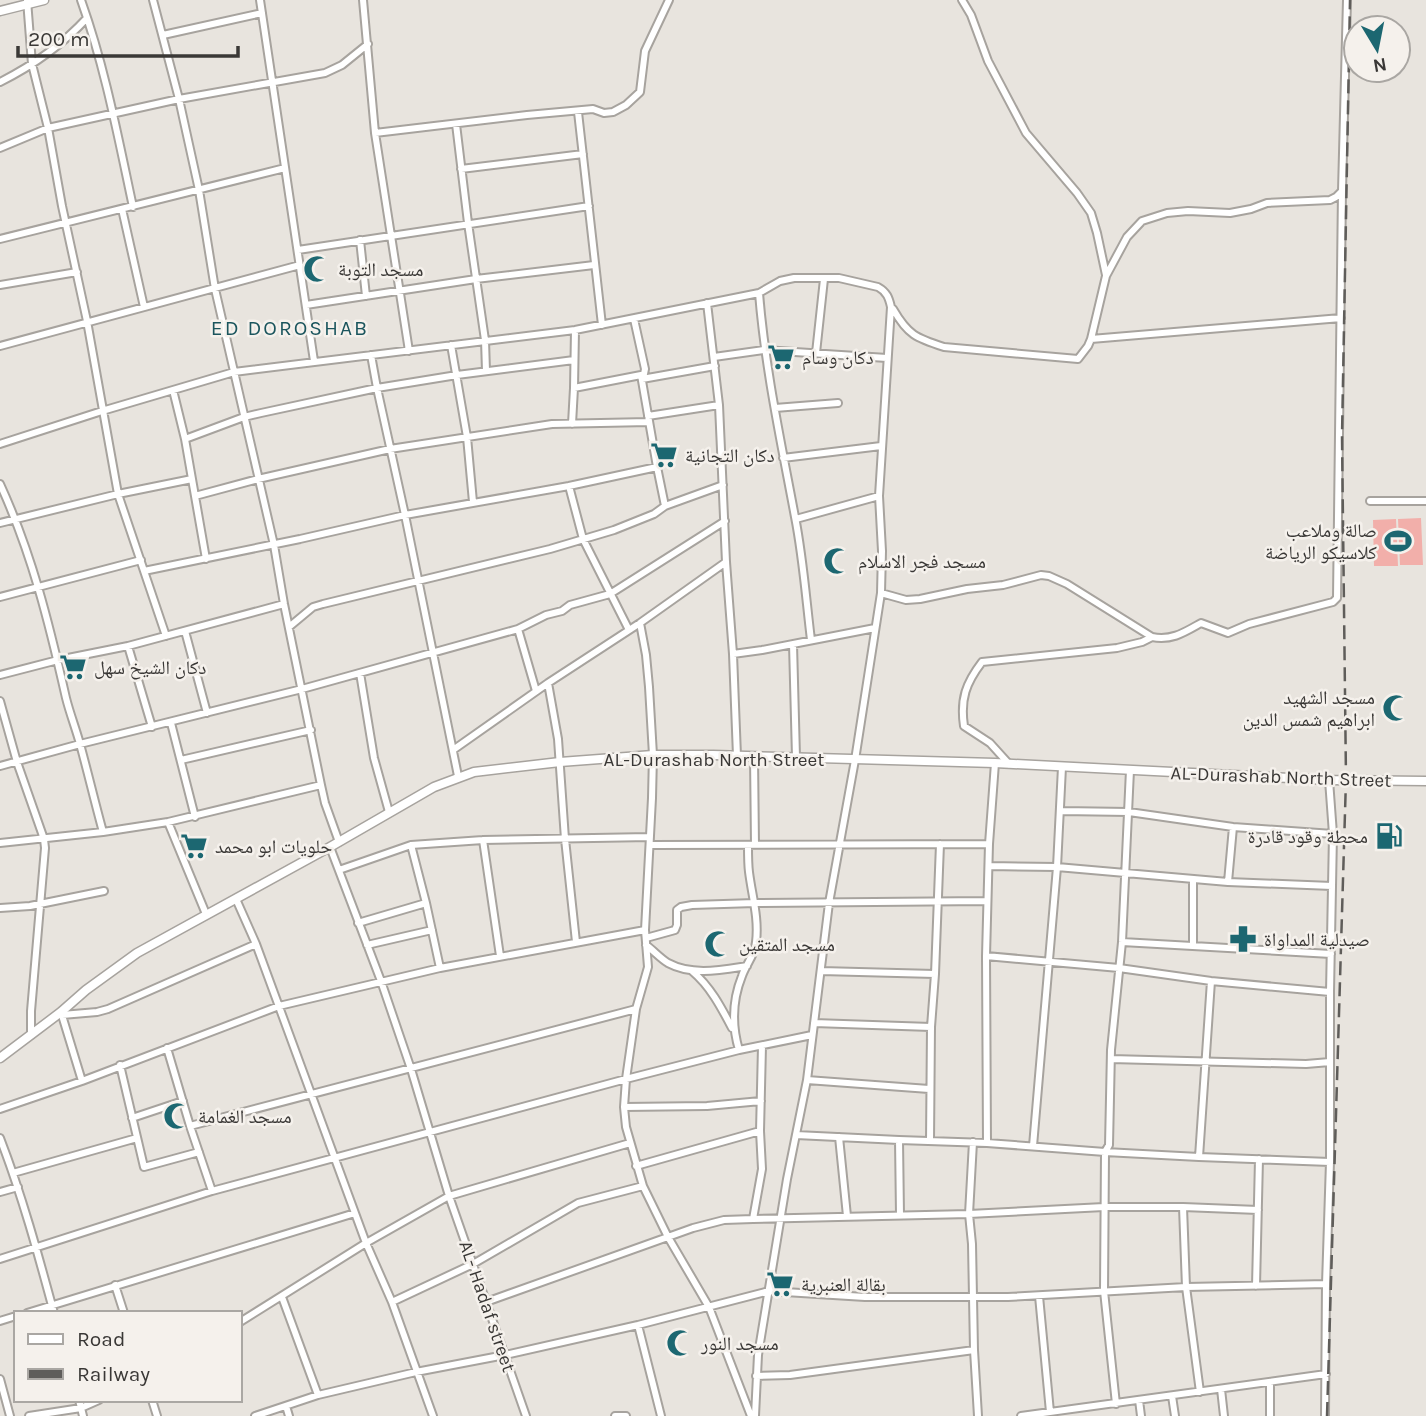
<svg xmlns="http://www.w3.org/2000/svg" width="1426" height="1416" viewBox="0 0 1426 1416" font-family="Karla,'Noto Naskh Arabic',sans-serif">
<style>
.pitch{fill:#f2afaa}
.lines{fill:none;stroke-linecap:round;stroke-linejoin:round}
.minor-casing{stroke:#a7a39e;stroke-width:10}
.tertiary-casing{stroke:#a7a39e;stroke-width:11}
.minor{stroke:#fff;stroke-width:6}
.tertiary{stroke:#fff;stroke-width:8}
.rail{stroke:#5f5d5a;stroke-width:2.5;stroke-dasharray:14 7;stroke-linecap:butt}
.labels{text-anchor:middle;stroke-width:5;stroke-linejoin:round;paint-order:stroke}
.poi-label{font-size:19px;fill:#3a3836;stroke:#f5f1ec;text-anchor:start}
.street-label{font-size:19px;fill:#3a3836;stroke:#f5f1ec}
.neighbourhood-label{font-size:21px;letter-spacing:2px;fill:#1b555d;stroke:#f5f1ec}
</style>
<rect width="100%" height="100%" fill="#e8e4de"/>
<path class="pitch" d="M1421 518 1423 565H1400L1398 519Z
M1396 519 1398 566H1374L1373 520Z"/>
<g class="lines">
<defs>
<path id="minor" d="M27 0 32 64 48 128 62 206 87 321 118 494 166 636
M81 0C105 67 118 137 133 207
M153 0 179 99 199 190 215 289 274 545 284 604 321 785 325 803 339 842
M260 0 314 361
M363 0 375 133 409 351
M962 0 971 15 988 61 1026 133 1077 193 1091 213 1097 233 1106 275
M163 35 262 13
M0 82C32 66 63 44 87 18
M578 112 602 325
M456 124 468 223 485 340 486 371
M375 133 527 115 593 109 604 113 613 112 626 105 640 92 645 51 669 0
M0 148 48 128 179 99 325 73 342 65 368 44
M461 169 583 154
M122 209 144 307
M0 239 285 168
M360 240 366 296
M298 250 589 206
M0 285 77 272
M759 293C765 368 781 442 795 517 803 557 806 599 811 640
M707 303 719 405 726 562 733 654 737 756
M306 305 476 279 594 265
M893 309C908 335 916 338 944 347L1078 359 1088 346 1091 339 1106 276 1127 237 1142 221 1167 213 1188 211 1230 213 1251 209 1267 203 1330 200 1336 197 1342 191 1347 0
M634 319 645 369 644 374 641 375 657 467 665 506
M1091 339 1341 318
M451 345 467 437 473 502
M0 346 300 265
M816 353 824 279
M371 355 377 388 405 515 458 776
M714 357 764 350 887 358
M642 379 715 366
M574 388 641 375
M173 390 185 439 206 559
M775 408 838 403
M648 416 719 405
M572 424 574 388 575 330
M185 439 244 417 261 413 377 388 457 375 574 360
M0 444 102 411 234 372 575 330 759 293 780 281 794 278H839L878 287C887 292 889 298 891 307L879 496 882 551 881 593 855 760 829 903 807 1080 787 1179 758 1355 755 1416
M783 458 881 446
M0 484C32 554 49 623 66 698 70 714 76 729 80 744 88 773 95 803 103 832
M569 486 583 539 629 630
M195 496 258 479 390 449 552 424 649 422
M1370 501H1426
M796 519 879 496
M0 523 118 494 192 479
M144 571 300 539 405 515 569 486 657 467
M881 593 906 600 920 599 967 589 1003 585 1041 575 1049 576 1067 584 1152 637C1172 641 1185 632 1201 623L1228 633 1249 624 1333 602 1337 598 1342 191
M0 597 141 560
M640 623 646 655 649 687 653 755 652 798 645 930 648 967 636 1009 626 1079 624 1107 626 1127 643 1186 668 1237 709 1307 751 1416
M289 627 313 607 323 604 550 549 614 530 654 514 665 506 723 485
M518 629 536 691
M185 631 207 713
M793 644 796 757
M128 646 152 727
M733 654 762 650 875 628
M360 673 374 758 389 812
M0 675 58 660 128 646 284 604
M548 683 558 739 565 839 576 942
M0 701 17 762 44 839 45 848 31 1011V1035
M171 723 195 817
M453 750 548 683 640 623 726 562
M754 756 755 845
M181 760 311 730
M1009 764 990 743 964 726C960 699 966 683 982 662L1117 648 1142 642 1152 637
M0 766 80 744 302 689 518 629 546 615 562 611 570 605 610 594 725 521
M1061 811 1129 812 1233 827 1333 834
M168 822 206 914
M483 840 500 956
M0 843 103 832 168 822 321 785
M411 845 426 903 440 968
M650 845 989 844
M330 847 381 981 411 1069 449 1196 526 1416
M989 866 1057 867 1228 882 1332 886
M339 870 411 845 483 840 650 837
M1193 879V946
M1228 882 1233 827
M236 899 256 944 366 1243 392 1302 433 1416
M0 908 30 906 104 891
M358 923 426 903
M646 938 675 930 677 925V910L681 907 692 905 755 903 987 901
M1122 942 1331 954
M367 945 432 930
M646 945C654 951 660 958 668 963 692 976 721 970 747 966
M986 956 1119 968 1211 981 1330 992
M692 971C710 986 721 1007 732 1028
M821 971 935 974
M61 1012 82 1081
M62 1015 97 1012 108 1009 256 944
M814 1023 931 1027
M167 1048 190 1126 212 1191
M739 1050C732 1026 732 1001 742 976 746 964 755 955 756 942 759 918 752 896 749 872 748 864 748 854 748 846
M1111 1059 1306 1064 1330 1062
M120 1065 144 1167 199 1152
M807 1080 929 1089
M624 1107 707 1106 761 1101
M0 1109 82 1081 279 1006 440 968 645 930
M132 1118 183 1101
M190 1126 636 1009
M796 1135 899 1140 987 1143 1105 1152 1199 1157 1330 1162
M839 1137 847 1216
M0 1138C22 1195 38 1254 54 1313
M899 1140 900 1215
M930 1141 931 1027 935 974 940 844
M973 1142 969 1214 972 1244 974 1350 978 1416
M987 1143 986 956 989 844 995 763
M1033 1146 1057 867 1062 767
M1199 1157 1211 981
M636 1166 760 1131
M13 1173 137 1138
M0 1192 18 1187
M1183 1207 1186 1287 1200 1392
M753 1219 762 1169 760 1131 762 1046
M0 1259 212 1191 626 1079 739 1050 812 1035
M115 1285 124 1313
M1256 1286 1259 1159
M1039 1296 1050 1412
M282 1297 318 1395
M392 1302 473 1264 578 1203 643 1186
M486 1302 693 1228 724 1220 753 1219 969 1214 1104 1207H1183L1258 1210
M27 1313 355 1213
M0 1321 16 1316
M240 1322 366 1243 449 1196 630 1143
M638 1325 661 1416
M756 1376 790 1375 974 1350
M0 1379 10 1416
M1270 1383V1416
M1221 1389 1224 1416
M1172 1396 1175 1416
M79 1400 83 1416
M152 1400 157 1416
M1139 1400 1141 1416
M1116 1404 1104 1291 1105 1152 1109 1145 1111 1050 1122 942 1130 770
M286 1406 289 1416
M29 1416 81 1408 99 1400
M255 1416 318 1395 416 1372 505 1355 638 1325 769 1291 865 1297H1008L1186 1287 1326 1284
M615 1416H626
M1021 1416 1326 1374
M1325 1416 1326 1284 1330 1162V992L1333 834 1329 780"/>
<path id="tertiary" d="M0 11 44 0
M0 1058 61 1012 86 990 137 953 330 847 434 787 474 772 560 762 653 755H713L995 763 1329 780 1426 781"/>
</defs>
<use href="#minor" class="minor-casing"/>
<use href="#tertiary" class="tertiary-casing"/>
<use href="#minor" class="minor"/>
<use href="#tertiary" class="tertiary"/>
<path class="rail" d="M1327 1416 1346 779 1342 436 1350 0"/>
</g>
<defs>
<symbol id="mosque-bare" viewBox="-9 -9 18 18"><path d="M3.5-4.9A6 6 0 1 0 3.5 4.9A5 5 0 1 1 3.5-4.9Z" fill="#1c6771" stroke="#f5f1ec" stroke-width="2.5" paint-order="stroke"/></symbol>
<symbol id="supermarket-bare" viewBox="-9 -9 18 18"><path d="M-6-5.5h2.5l.6 2H6L4.5 2H-2.5L-4.4-4H-6ZM-1.5 3.2a1.3 1.3 0 1 0 .1 0ZM3 3.2a1.3 1.3 0 1 0 .1 0Z" fill="#1c6771" stroke="#f5f1ec" stroke-width="2.5" paint-order="stroke"/></symbol>
<symbol id="stadium-bare" viewBox="-9 -9 18 18"><path d="M0-5a6.5 5 0 1 0 0 10a6.5 5 0 1 0 0-10ZM-3.5-1.8h7v3.6h-7Z" fill="#1c6771" stroke="#f5f1ec" stroke-width="2.5" paint-order="stroke"/></symbol>
<symbol id="fuel-bare" viewBox="-9 -9 18 18"><path d="M-5.5-6h7V0h2V4h1.3V-2.5L3-4.5l.8-.8L6-3V5H2.5V1h-1V6h-7ZM-4.2-4.7v3.2H.2V-4.7Z" fill="#1c6771" stroke="#f5f1ec" stroke-width="2.5" paint-order="stroke"/></symbol>
<symbol id="pharmacy-bare" viewBox="-9 -9 18 18"><path d="M-2-6h4v4h4v4h-4v4h-4v-4h-4v-4h4Z" fill="#1c6771" stroke="#f5f1ec" stroke-width="2.5" paint-order="stroke"/></symbol>
</defs>
<g fill-rule="evenodd">
<use href="#mosque-bare" x="298" y="250" width="38" height="38"/>
<use href="#supermarket-bare" x="762" y="338" width="38" height="38"/>
<use href="#supermarket-bare" x="645" y="436" width="38" height="38"/>
<use href="#stadium-bare" x="1379" y="522" width="38" height="38"/>
<use href="#mosque-bare" x="818" y="542" width="38" height="38"/>
<use href="#supermarket-bare" x="54" y="648" width="38" height="38"/>
<use href="#mosque-bare" x="1377" y="689" width="38" height="38"/>
<use href="#fuel-bare" x="1370" y="817" width="38" height="38"/>
<use href="#supermarket-bare" x="175" y="827" width="38" height="38"/>
<use href="#pharmacy-bare" x="1224" y="920" width="38" height="38"/>
<use href="#mosque-bare" x="699" y="925" width="38" height="38"/>
<use href="#mosque-bare" x="158" y="1097" width="38" height="38"/>
<use href="#supermarket-bare" x="761" y="1265" width="38" height="38"/>
<use href="#mosque-bare" x="661" y="1324" width="38" height="38"/>
</g>
<g class="labels">
<g class="poi-label">
<text x="338" y="276">مسجد التوبة</text>
<text x="802" y="364">دكان وسام</text>
<text x="685" y="462">دكان التجانية</text>
<text x="1377" y="537" text-anchor="end">صالة وملاعب<tspan x="1377" dy="22">كلاسيكو الرياضة</tspan></text>
<text x="858" y="568">مسجد فجر الاسلام</text>
<text x="94" y="674">دكان الشيخ سهل</text>
<text x="1375" y="704" text-anchor="end">مسجد الشهيد<tspan x="1375" dy="22">ابراهيم شمس الدين</tspan></text>
<text x="1368" y="843" text-anchor="end">محطة وقود قادرة</text>
<text x="215" y="853">حلويات ابو محمد</text>
<text x="1264" y="946">صيدلية المداواة</text>
<text x="739" y="951">مسجد المتقين</text>
<text x="198" y="1123">مسجد الغمامة</text>
<text x="801" y="1291">بقالة العنبرية</text>
<text x="701" y="1350">مسجد النور</text>
</g>
<g class="street-label">
<text x="714" y="766">AL-Durashab North Street</text>
<text transform="translate(1281 776) rotate(2)" y="7">AL-Durashab North Street</text>
<text transform="translate(488 1306) rotate(71)" y="7">AL- Hadaf street</text>
</g>
<g class="neighbourhood-label">
<text x="290" y="335">ED DOROSHAB</text>
</g>
</g>
<rect x="14" y="1311" width="228" height="91" fill="#f5f1ec" stroke="#aaa7a3" stroke-width="2"/>
<rect x="28" y="1334" width="35" height="10" fill="#ffffff" stroke="#aaa7a3" stroke-width="2"/>
<text x="77" y="1346" font-size="21" fill="#3a3836">Road</text>
<rect x="28" y="1369" width="35" height="10" fill="#5f5d5a" stroke="#aaa7a3" stroke-width="2"/>
<text x="77" y="1381" font-size="21" fill="#3a3836">Railway</text>
<g transform="translate(1377 49) rotate(170)"><circle r="33" fill="#f5f1ec" stroke="#aaa7a3" stroke-width="2"/>
<path d="M0-5L12 26L0 18L-12 26Z" fill="#1c6771"/>
<text y="-10" font-size="19" font-weight="bold" text-anchor="middle" fill="#3a3836">N</text>
</g>
<path d="M18 46v10h220v-10" fill="none" stroke="#3a3836" stroke-width="3.5"/>
<text x="28" y="46" font-size="21" fill="#3a3836" stroke="#f5f1ec" stroke-width="5" paint-order="stroke">200 m</text>
</svg>
